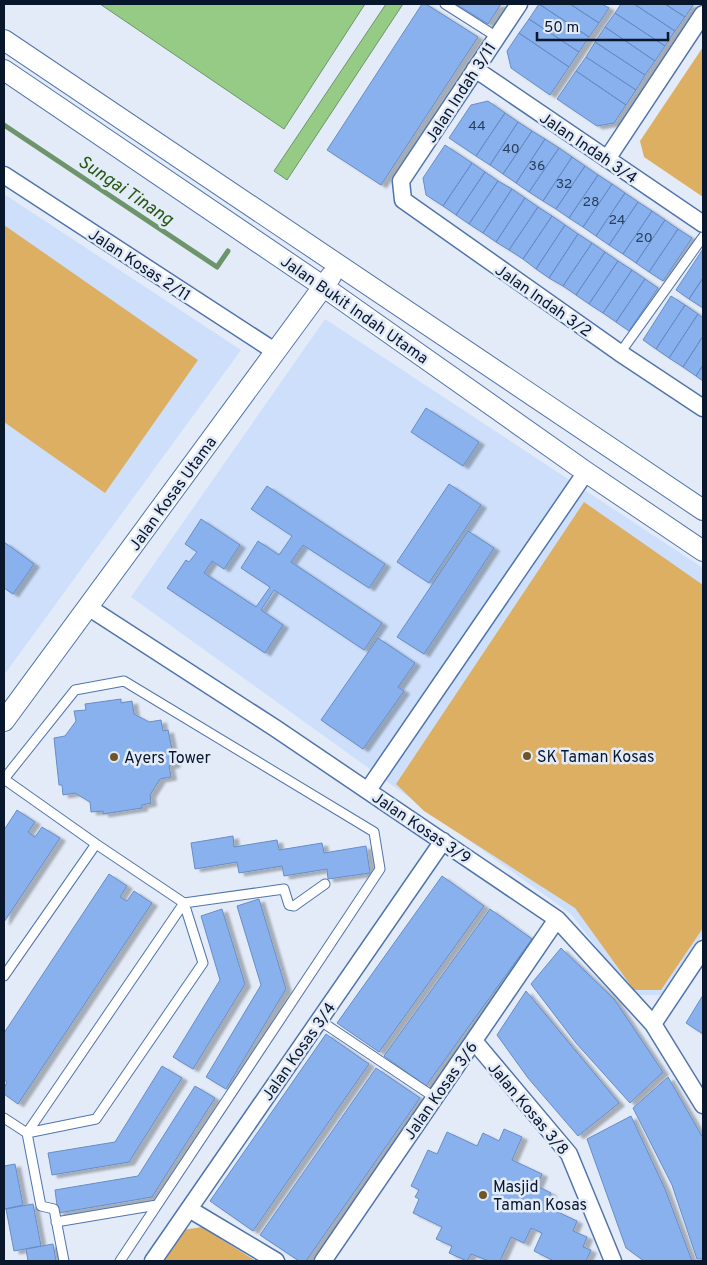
<svg xmlns="http://www.w3.org/2000/svg" width="707" height="1265" viewBox="0 0 707 1265" font-family="Overpass,sans-serif">
<style>
.built{fill:#cddffb}
.green{fill:#ddaf63}
.water{fill:#96cb86;stroke:#6c956b}
.lines{fill:none;stroke-linecap:round;stroke-linejoin:round}
.stream{stroke:#6c956b;stroke-width:5}
.building{fill:#89b1ed;stroke:#678dc7;filter:url(#shadow)}
.service-casing{stroke:#5075ad;stroke-width:11}
.minor-casing{stroke:#5075ad;stroke-width:19}
.tertiary-casing{stroke:#5075ad;stroke-width:22}
.service{stroke:#fff;stroke-width:9}
.minor{stroke:#fff;stroke-width:16}
.tertiary{stroke:#fff;stroke-width:20}
.poi-dot{fill:#705528;stroke:#e3ebf8;stroke-width:2}
.labels{text-anchor:middle;stroke-width:5;stroke-linejoin:round;paint-order:stroke}
.number-label{font-size:14px;fill:#293e5d}
.street-label{font-size:16px;fill:#09172d;stroke:#e3ebf8}
.poi-label{font-size:16px;fill:#09172d;stroke:#e3ebf8;text-anchor:start}
.water-label{font-size:18px;font-style:italic;fill:#265813;stroke:#e3ebf8}
</style>
<defs>
<filter id="shadow"><feDropShadow dx="5.5" dy="3" stdDeviation="1" flood-color="#0004"/></filter>
</defs>
<rect width="100%" height="100%" fill="#e3ebf8"/>
<path class="built" d="M4 194 241 350 4 675Z
M325 319 703 568V934L662 995H633L571 914 131 597Z"/>
<path class="green" d="M703 47V197L644 157 640 141Z
M4 225 198 360 105 493 4 422Z
M584 502 703 585V928L661 990H634L575 908 424 811 396 784Z
M202 1227 256 1261H161L182 1230Z"/>
<path class="water" d="M100 4H365L284 129Z
M386 4H403L287 180 274 171Z"/>
<g class="lines">
<path class="stream" d="M4 125 217 267 228 251"/>
</g>
<path class="building" d="M422 4H426L478 37 381 185 327 150Z
M456 4H501L488 24Z
M539 4H570L599 23 589 37Z
M539 4 589 37 579 52 529 19Z
M570 4H602L609 8 599 23Z
M621 4H634L675 31 665 46 615 13Z
M634 4H665L685 17 675 31Z
M665 4H694L685 17Z
M615 13 665 46 655 61 605 27Z
M529 19 579 52 569 67 519 33Z
M605 27 655 61 645 75 595 42Z
M519 33 569 67 550 95 511 68 507 51Z
M595 42 645 75 636 90 586 57Z
M586 57 636 90 626 105 576 71Z
M576 71 626 105 614 123 597 126 557 99Z
M488 101 505 113 476 156 449 138 471 105Z
M505 113 518 122 490 165 476 156Z
M518 122 532 131 503 174 490 165Z
M532 131 545 139 516 183 503 174Z
M545 139 559 148 529 192 516 183Z
M445 145 472 163 443 206 426 195 423 178Z
M559 148 572 157 543 201 529 192Z
M572 157 585 166 556 209 543 201Z
M472 163 485 172 456 215 443 206Z
M585 166 598 175 569 218 556 209Z
M485 172 498 181 469 224 456 215Z
M598 175 612 184 583 227 569 218Z
M498 181 512 189 483 233 469 224Z
M612 184 625 193 596 236 583 227Z
M512 189 525 198 496 242 483 233Z
M625 193 638 202 609 245 596 236Z
M525 198 538 207 509 250 496 242Z
M638 202 652 211 623 254 609 245Z
M538 207 552 216 523 259 509 250Z
M652 211 665 220 636 263 623 254Z
M552 216 565 225 536 269 523 259Z
M665 220 678 229 649 272 636 263Z
M565 225 578 234 549 278 536 269Z
M678 229 692 238 663 281 649 272Z
M578 234 592 243 563 286 549 278Z
M592 243 605 252 576 295 563 286Z
M703 249V278L689 299 676 290Z
M605 252 618 261 589 304 576 295Z
M618 261 632 270 603 313 589 304Z
M632 270 645 279 616 322 603 313Z
M703 278V308L689 299Z
M645 279 658 288 629 331 616 322Z
M671 296 685 305 656 349 643 340Z
M685 305 698 314 669 358 656 349Z
M698 314 703 318V336L683 367 669 358Z
M703 336V365L696 376 683 367Z
M703 365V381L696 376Z
M426 408 479 442 463 466 411 432Z
M449 484 481 505 429 583 397 562Z
M267 486 385 564 369 588 303 545 291 562 382 623 364 650 274 590 261 610 283 625 265 653 167 588 186 560 189 562 197 552 185 544 201 519 240 545 224 569 212 561 204 573 256 607 270 587 241 568 258 541 279 555 292 536 251 509Z
M468 531 494 548 424 654 397 637Z
M4 542 34 564 13 594 4 588Z
M378 638 415 663 398 687 404 691 363 749 321 720Z
M121 699V703L132 701 134 714 149 722 161 720 163 731 168 730 175 764 169 766 171 777 160 779 150 795 151 803 142 805V808L103 814V811L91 812 90 802 75 793 63 795 62 785H59L54 738 65 736 76 721 74 711 86 710 85 704Z
M17 810 35 822 28 832 35 837 42 827 60 838 4 922V830Z
M233 836 234 847 277 840 279 850 322 843 324 853 366 846 370 873 328 879 327 869 284 876 282 866 239 873 237 862 195 869 191 843Z
M109 874 127 886 120 897 127 901 134 891 152 903 18 1104 4 1094V1088L7 1082 4 1080V1033Z
M442 876 484 906 379 1052 337 1023Z
M259 899 286 989 226 1089 206 1077 261 985 237 906Z
M222 909 245 984 193 1069 173 1057 220 980 201 916Z
M490 909 532 939 426 1086 384 1056Z
M561 948 614 999 663 1072 630 1103 576 1043 531 984Z
M526 991 619 1103 578 1136 528 1078 497 1035Z
M703 995V1034L686 1023Z
M326 1034 369 1064 253 1231 210 1201Z
M162 1066 182 1078 129 1162 52 1175 48 1153 115 1142Z
M376 1068 420 1098 306 1261H299L260 1235Z
M668 1077 703 1138V1259H697L672 1185 633 1108Z
M195 1086 215 1098 152 1197 58 1213 55 1190 138 1176Z
M631 1116 665 1189 692 1261H644L626 1248 587 1139Z
M504 1129 522 1137 512 1160 542 1174 537 1186 551 1193 545 1206 577 1221 573 1231 587 1237 583 1247 591 1250 586 1261H554L534 1251 542 1233 531 1228 524 1243 511 1237 500 1261H489L471 1254 467 1261 449 1253 452 1246 436 1239 442 1227 413 1213 419 1199 415 1197 419 1190 411 1186 428 1150 437 1154 447 1132 477 1146 483 1133 499 1141Z
M15 1164 23 1205 4 1209V1166Z
M33 1204 41 1246 14 1251 6 1209Z
M53 1244 56 1261H28L26 1249Z"/>
<g class="lines">
<defs>
<path id="service" d="M445 4 497 37
M620 353 703 237
M4 779 75 690 124 681 374 832 380 869 120 1261
M4 976 96 844
M319 1020 434 1097
M4 1118 27 1133 96 1119 203 963 184 903 96 844 4 779
M56 1222 157 1205
M64 1261 54 1209 41 1206 27 1133 184 903 284 889 289 905 294 906 325 884"/>
<path id="minor" d="M519 4 401 181 403 200 620 353 703 408
M475 69 703 224
M607 159 703 14
M4 175 276 352
M88 607 275 728 557 919 653 1024 703 1105
M368 790 586 472
M653 1024 703 949
M474 1041 569 1154 613 1261
M189 1209 276 1261
M153 1261 443 841
M323 1261 557 919"/>
<path id="tertiary" d="M4 40 703 510
M4 70 324 287 586 472 703 551
M4 721 331 276"/>
</defs>
<use href="#service" class="service-casing"/>
<use href="#minor" class="minor-casing"/>
<use href="#tertiary" class="tertiary-casing"/>
<use href="#service" class="service"/>
<use href="#minor" class="minor"/>
<use href="#tertiary" class="tertiary"/>
</g>
<g class="poi-dot">
<circle cx="527" cy="756" r="5"/>
<circle cx="114" cy="757" r="5"/>
<circle cx="483" cy="1195" r="5"/>
</g>
<g class="labels">
<g class="number-label">
<text x="477" y="130">44</text>
<text x="511" y="153">40</text>
<text x="537" y="170">36</text>
<text x="564" y="188">32</text>
<text x="591" y="206">28</text>
<text x="617" y="224">24</text>
<text x="644" y="242">20</text>
</g>
<g class="street-label">
<text transform="translate(460 92) rotate(-57)" y="6">Jalan Indah 3/11</text>
<text transform="translate(589 147) rotate(34)" y="6">Jalan Indah 3/4</text>
<text transform="translate(140 264) rotate(33)" y="6">Jalan Kosas 2/11</text>
<text transform="translate(544 300) rotate(35)" y="6">Jalan Indah 3/2</text>
<text transform="translate(355 309) rotate(35)" y="6">Jalan Bukit Indah Utama</text>
<text transform="translate(172 493) rotate(-54)" y="6">Jalan Kosas Utama</text>
<text transform="translate(422 827) rotate(34)" y="6">Jalan Kosas 3/9</text>
<text transform="translate(298 1051) rotate(-55)" y="6">Jalan Kosas 3/4</text>
<text transform="translate(440 1090) rotate(-55)" y="6">Jalan Kosas 3/6</text>
<text transform="translate(529 1108) rotate(50)" y="6">Jalan Kosas 3/8</text>
</g>
<g class="poi-label">
<text x="537" y="762">SK Taman Kosas</text>
<text x="124" y="763">Ayers Tower</text>
<text x="493" y="1192">Masjid<tspan x="493" dy="18">Taman Kosas</tspan></text>
</g>
<g class="water-label">
<text transform="translate(126 190) rotate(34)" y="6">Sungai Tinang</text>
</g>
</g>
<rect width="707" height="1265" fill="none" stroke="#09172d" stroke-width="10"/>
<path d="M537 32v8h131v-8" fill="none" stroke="#09172d" stroke-width="2.5"/>
<text x="544" y="32" font-size="15" fill="#09172d" stroke="#e3ebf8" stroke-width="4" paint-order="stroke">50 m</text>
</svg>
